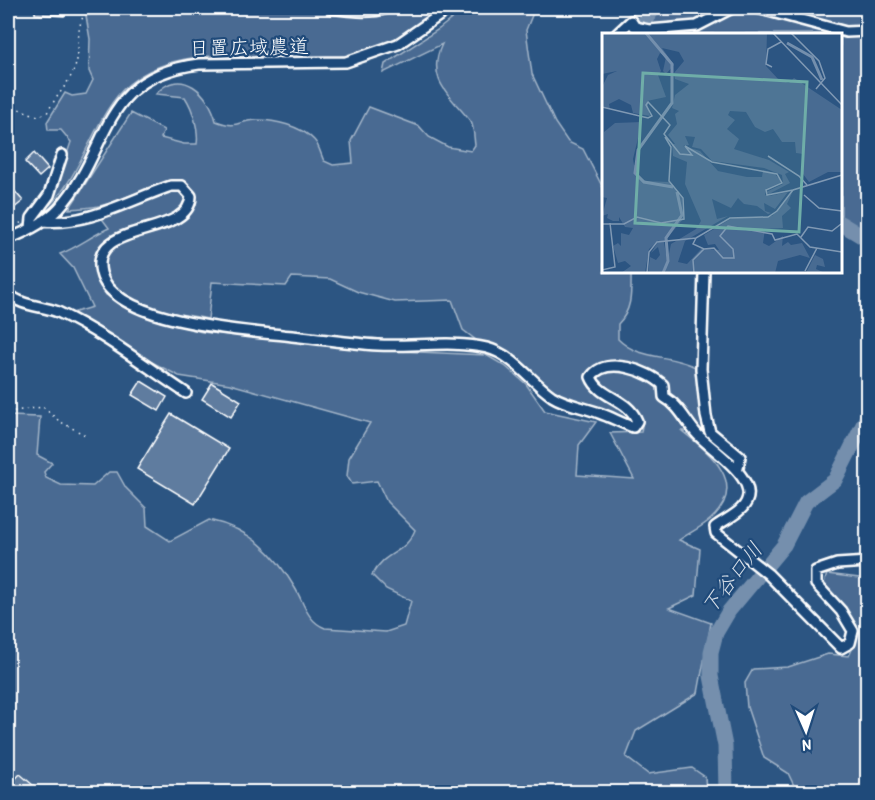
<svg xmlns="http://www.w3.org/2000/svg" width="875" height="800" viewBox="0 0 875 800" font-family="'Patrick Hand','Klee One',sans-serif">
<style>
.green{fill:#486b92;stroke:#a4b5c8;stroke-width:1.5}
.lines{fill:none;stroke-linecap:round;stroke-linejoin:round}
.river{stroke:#748fad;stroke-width:15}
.building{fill:#5e7c9f;stroke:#fff;stroke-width:1.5}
.minor-casing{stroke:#fff;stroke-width:14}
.path{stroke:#fff;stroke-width:1.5;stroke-dasharray:1.5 4.5;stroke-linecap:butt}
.minor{stroke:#1f4a7a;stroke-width:9}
.labels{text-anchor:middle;stroke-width:4.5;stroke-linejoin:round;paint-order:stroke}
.street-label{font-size:20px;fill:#fff;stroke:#1f4a7a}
.water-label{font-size:21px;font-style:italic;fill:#d5dde6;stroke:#1f4a7a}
.inset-river{fill:none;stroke:#748fad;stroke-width:3}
.inset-road{fill:none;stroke:#8099b4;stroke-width:1.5}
.view{fill:#6fada8;fill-opacity:0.15;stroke:#6fada8;stroke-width:3}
.inset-edge{fill:none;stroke:#fff;stroke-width:3}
</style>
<rect width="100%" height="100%" fill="#2c5582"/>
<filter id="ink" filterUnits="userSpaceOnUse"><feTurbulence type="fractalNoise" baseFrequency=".0167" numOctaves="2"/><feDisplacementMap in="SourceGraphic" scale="12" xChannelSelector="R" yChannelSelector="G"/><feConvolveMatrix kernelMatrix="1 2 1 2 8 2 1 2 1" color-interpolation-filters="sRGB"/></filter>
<g filter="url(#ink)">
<path class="green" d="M107 8H442C417 26 389 45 359 53 284 73 194 31 129 84 96 111 84 172 50 205L71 142 61 130H48L47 122 65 93 72 96 86 94 93 80 89 71 90 39 86 16Z
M465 8H535L526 30 532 74 555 123 568 142 583 149 603 188 604 272H631C631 291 633 309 618 324V339C638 360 671 354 695 367L704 431H682C711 454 749 484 711 519 702 527 689 533 679 540L700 549 696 595 669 608 711 623 698 693 636 731 626 757 648 774 692 768 705 777 706 792H32L8 778V416L40 417 37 455 52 463 44 472 46 478 61 485 93 486 109 472H117L126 488 146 508 147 526 170 541 209 520C250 529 274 552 295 588 304 603 307 621 325 628L386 632 404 626 411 601 386 589 372 575C386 549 404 556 415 530L387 502 377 481 352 484 347 476 349 458 370 423 230 384 179 376 142 357 72 313 92 307 73 268 60 254C78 247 91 236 109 228L100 216 132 207 170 190H180L186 195V203L169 217 111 238 99 247 94 262 97 277 106 295 165 322 202 332 374 350 486 355 505 366 526 384 545 411 596 422 579 445 577 475 634 479 610 433 641 432 643 420 630 424 552 401 533 372 513 357 495 346 480 343 463 330 452 300 395 302 358 292 330 279 292 277 286 286 212 282 208 319C173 312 101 307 105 258 108 253 112 246 116 243 136 227 213 230 191 187 165 177 132 196 107 204 95 208 82 208 69 209L131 113 164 130 161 138 184 144H197C199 130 193 109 185 97L156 94C181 65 210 94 216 121 240 130 237 120 257 120 275 120 301 126 314 140 319 145 321 155 324 161L333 165 353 163 351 141 369 107 419 126 429 137 448 147 471 151 475 145C474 139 474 127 471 122 451 96 425 80 442 44L383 73 385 64 439 29Z
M649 8H867V239L841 229 840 34H624Z
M827 574 867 579V792H797L788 773 764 758 747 707 745 683 753 669 788 667 828 654 849 656 856 641 857 628 824 583Z"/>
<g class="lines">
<path class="river" d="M635 34 654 8
M840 223 868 240
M726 792 725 746 711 676V652L716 633 729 611 784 545 806 502 835 480 868 415"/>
</g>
<path class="building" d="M35 8H64V16L35 14Z
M34 153 48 169 39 177 25 162Z
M12 188 23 201 8 213V192Z
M141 381 167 397 159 411 132 395Z
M212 383 241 401 231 417 202 399Z
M171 414 229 449 195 504 137 469Z
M20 774 41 792H8V787Z"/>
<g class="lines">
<defs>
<path id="minor" d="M330 8C348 10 369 14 387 8
M757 8 846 32 868 31
M617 34 631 21 635 27 649 30 697 26 732 8
M43 221C87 226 131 199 171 186H182L191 196C190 240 88 219 101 273 113 324 250 331 292 336 320 339 349 343 378 345 411 347 455 340 487 348 514 355 530 381 552 396 566 405 584 407 599 413 611 417 621 423 633 427L637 421C628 398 599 398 591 377 606 355 649 371 663 385L664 397C679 405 686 422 697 434 711 450 768 483 741 509 734 516 723 521 715 527L716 533 768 574 841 648 850 643 853 631 841 611 816 584V571L837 564 868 562
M31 228 32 218 49 195 62 155
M8 239C26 232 45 223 59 208 113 149 97 77 199 64L346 62 398 44 450 8
M704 272 701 369 706 416 710 432 740 457 738 468
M8 293C21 307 41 305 58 312 103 333 145 366 186 393"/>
</defs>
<use href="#minor" class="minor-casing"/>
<path class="path" d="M8 105 38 116 47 113C56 95 73 80 77 60 80 40 75 24 89 8
M8 226 21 223
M8 412 43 407 59 421 85 435"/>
<use href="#minor" class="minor"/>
</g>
</g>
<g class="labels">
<g class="street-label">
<text transform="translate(249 47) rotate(-1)" y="7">日置広域農道</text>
</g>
<g class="water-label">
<text transform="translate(732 578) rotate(-52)" y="7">下谷口川</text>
</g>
</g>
<g transform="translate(602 33)">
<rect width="240" height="240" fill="#2c5582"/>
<path d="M0 0H165L164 33 177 47 187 50 192 45 240 77V139H226L207 149 201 141V121L194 120 193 109H180L171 96 163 99 153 94 144 79 128 78 126 82 133 87 125 96 137 106 132 116 167 127 187 139 183 141 188 150 167 161 164 159 181 151 180 142 162 135 110 128 99 116 90 114 93 104 83 103 87 112 81 113 98 118 116 138 145 144H160L161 137 172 140 180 149 164 156 163 162 167 163 186 159 173 176 162 170 163 178 169 180 166 181 155 173 142 171 136 165 129 175 110 166 115 186 126 183 83 208 76 229 85 231 100 215 117 217 113 211 106 212 102 202 130 185 170 183 190 160 185 171 189 175 180 183 181 195 163 196 161 210 167 213 181 203 180 213 186 209 189 212 200 210 208 225 198 222 176 228 173 240H63L69 211 94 196 99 188 83 151 85 129 71 123 70 111H73L66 102 75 91 73 81 77 78 70 75 73 62 87 51 73 46 72 40 82 28 77 19 60 15 72 32 64 41 61 38 64 24 58 20 55 26 59 38 56 42 64 64 45 68 48 83 31 80 29 72 17 66 7 71 8 76 0 73V54L6 42 15 38 0 41ZM40 89 31 126 32 132 37 134 34 143 44 148 67 149 80 165 81 186 62 209 65 228 60 240H46L48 224 54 227 58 222 56 214 49 220 57 207 47 216 43 240H19L29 233 23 228 16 230 11 213 16 210 19 213V200L27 202 31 195 23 194 17 184V188H11L5 185 6 181 0 183 5 165 0 164 2 99 13 90ZM213 222 221 226 223 234 215 232 214 236 223 240H204Z" fill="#486b92"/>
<path class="inset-river" d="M44 0 70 31V70L36 117 33 140 42 149 71 154M185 10 210 24 220 47M61 240 66 228 64 205 80 182 75 159"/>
<path class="inset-road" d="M171 0 240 72M189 0 217 28 223 45 214 56M170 34 164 31 166 16 179 9M0 74 46 85 50 83 44 72 46 69 68 92 62 101 78 121 90 122 83 113 110 129 175 141 180 150 164 157 165 162 191 157M166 123 197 143 205 152M202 162 217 175 240 178M0 191H22L35 184 59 190 82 186 81 165 67 148 69 114 63 104M240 192V161M199 204 206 194 230 198 239 191M94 205 91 211 102 216M0 237 13 234 8 190M203 238 215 215M45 240 47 219 55 209 94 205 128 185 166 184 175 178 191 157 240 142M92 240 91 227 102 216 112 215 121 225H132L131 216 118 203 126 193 170 201 173 207 195 201 208 214 240 219"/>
<path class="view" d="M41 40 205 49 197 199 33 190Z"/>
<rect width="240" height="240" class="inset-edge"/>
</g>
<rect width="875" height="800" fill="none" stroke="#1f4a7a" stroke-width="30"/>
<rect x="15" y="15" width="845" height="770" fill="none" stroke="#fff" stroke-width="2" filter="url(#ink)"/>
<g transform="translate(806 731) rotate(177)" stroke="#1f4a7a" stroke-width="4.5" paint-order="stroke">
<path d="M0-4.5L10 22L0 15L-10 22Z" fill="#ffffff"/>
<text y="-9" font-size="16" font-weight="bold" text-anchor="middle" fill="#ffffff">N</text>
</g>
</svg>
